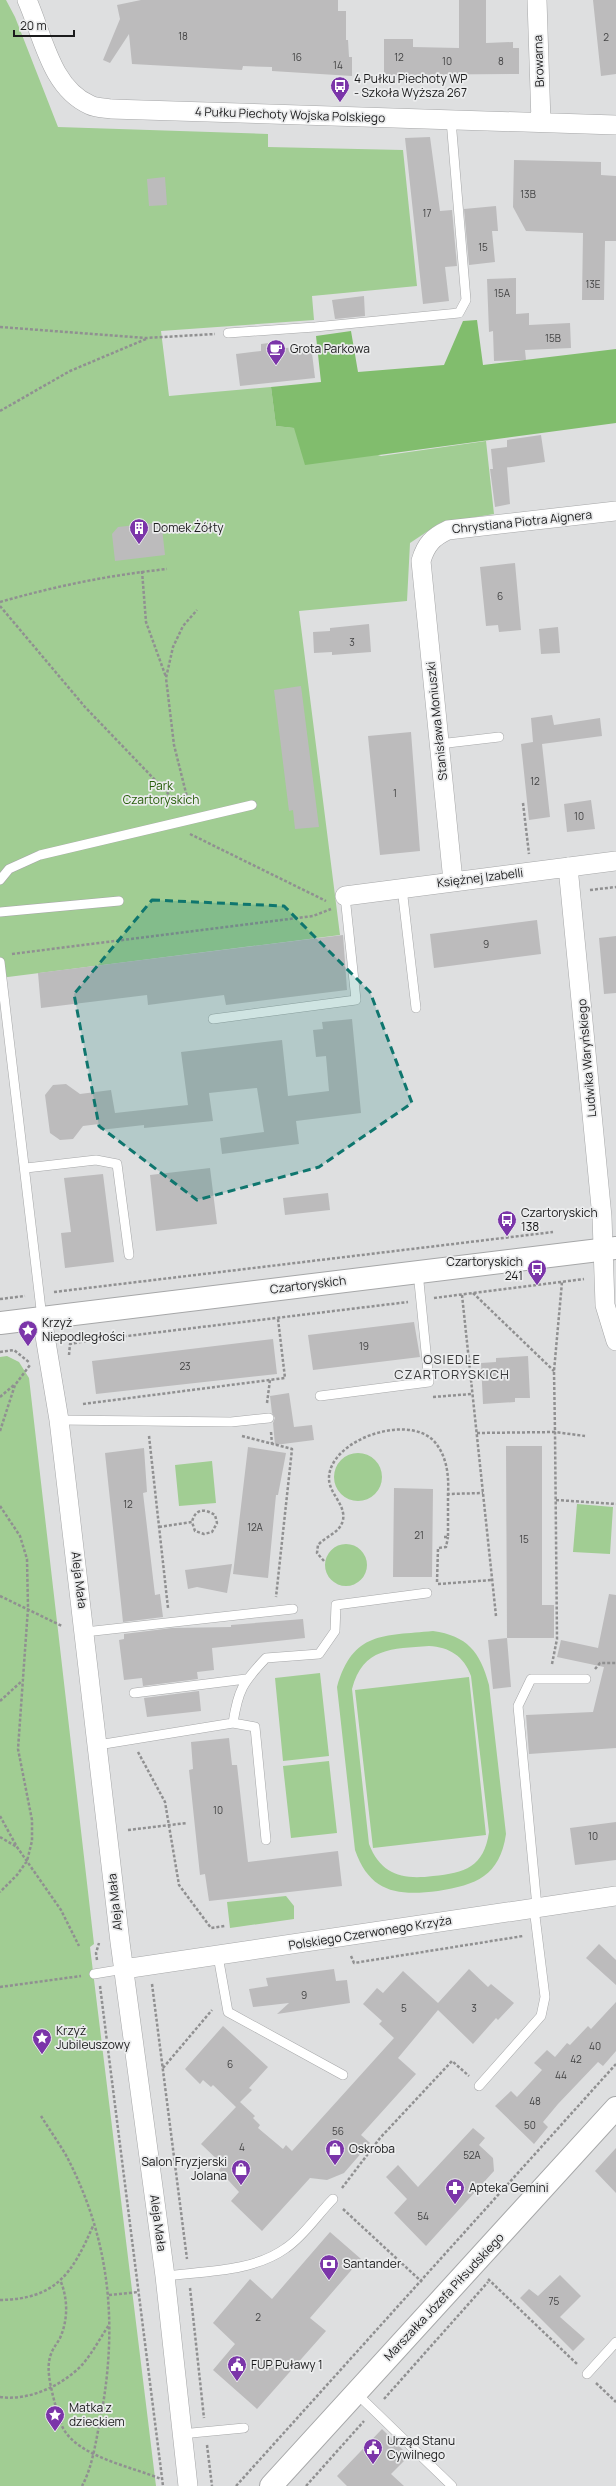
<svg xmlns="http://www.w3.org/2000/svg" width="616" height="2486" viewBox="0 0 616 2486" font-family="Manrope,sans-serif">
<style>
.green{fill:#a1cd93;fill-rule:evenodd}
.forest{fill:#81bd6d}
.building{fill:#bcbbbc}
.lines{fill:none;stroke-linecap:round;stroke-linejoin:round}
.lane-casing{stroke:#a6a7a8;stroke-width:10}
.street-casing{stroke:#a6a7a8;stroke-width:20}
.secondary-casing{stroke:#a6a7a8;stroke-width:24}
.path{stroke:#909091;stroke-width:2.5;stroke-dasharray:3 2;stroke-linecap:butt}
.lane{stroke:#fff;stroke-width:9}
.street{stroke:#fff;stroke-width:19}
.secondary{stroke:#fff;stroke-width:22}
.marked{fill:#0f766e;fill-opacity:0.2;stroke:#0f766e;stroke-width:3;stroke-dasharray:8 5;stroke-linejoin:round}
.labels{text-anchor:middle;stroke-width:3.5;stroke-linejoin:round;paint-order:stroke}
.number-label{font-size:10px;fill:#434344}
.street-label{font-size:12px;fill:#1b1b1c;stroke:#ebeced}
.poi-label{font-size:12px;fill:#1b1b1c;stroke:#ebeced;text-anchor:start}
.park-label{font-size:12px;fill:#265d09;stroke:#ebeced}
.neighbourhood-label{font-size:13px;letter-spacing:1px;fill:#39393a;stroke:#ebeced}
</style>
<rect width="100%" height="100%" fill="#dedfe0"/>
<path class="green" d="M0 0H6L15 17 58 127 268 134V147L403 150 417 286 312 296 314 320 161 331 169 396 271 387 276 426 294 428 381 456 486 441 494 514 440 523 410 543 407 601 299 611 340 935 0 978Z
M7 1356 19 1362 29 1378 94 1944 90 1947 156 2486H0V1357Z
M334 1477a24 24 0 1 1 48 0a24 24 0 1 1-48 0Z
M212 1461 216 1503 179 1506 175 1465Z
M577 1504 613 1507 610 1554 573 1552Z
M325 1565a21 21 0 1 1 42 0a21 21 0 1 1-42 0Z
M433 1631C467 1636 480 1651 489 1685L506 1834C500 1876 476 1885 438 1891 398 1896 370 1893 355 1850L337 1687C353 1631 383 1636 433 1631ZM429 1646C449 1647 464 1656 471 1676L489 1832C484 1867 465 1873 433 1876 403 1880 381 1875 369 1844L352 1689C363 1647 392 1649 429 1646Z
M320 1673 329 1756 283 1761 275 1678Z
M469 1677 486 1835 373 1848 355 1690Z
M329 1761 337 1833 291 1838 283 1766Z
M286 1896 294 1906V1919L230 1928 227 1902Z"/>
<path class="forest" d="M477 320 483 365 616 349V423L305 465 294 428 276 426 271 387 321 382 316 336 351 331 358 372 444 365 463 321Z"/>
<path class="building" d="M141 0H338V11H346V40H348L349 57H352V76L272 71V67L243 66 242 70 132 64 129 34 110 63 103 60 120 19 117 5Z
M459 0H486V43L513 42V48H519V74L384 75V39H413V47L459 48Z
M593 0H616V74L601 76Z
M430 137 440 211 452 210 457 266 445 267 449 301 423 304 405 138Z
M514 160 601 162V175L616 176V241H605L604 300H582L583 233 526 231 513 207Z
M165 177 167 205 149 206 147 179Z
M496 206 498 231H492L495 262 469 265 464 209Z
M516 278V314L529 313V325L570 323 571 348 525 350 526 360 494 361 493 331 489 332 487 279Z
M364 296 365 316 335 319 332 300Z
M277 342 278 349 311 345 315 378 240 386 236 354 261 351V344Z
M541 435 545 462 497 469 507 467 510 504 495 507 490 469H493L491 449 507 447V440Z
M155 523 162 528 165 555 115 561 112 534 118 527Z
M515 563 521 630 499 632 498 625 486 626 480 567Z
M369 624 371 652 332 655V652L314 653 313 632 330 631V628Z
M558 627 560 653 541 654 539 629Z
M301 686 319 827 295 829 293 810 289 811 274 690Z
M552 715 554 725 600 718 602 736 542 744 550 817 529 820 521 744 533 742 531 718Z
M411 732 420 851 380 855 368 736Z
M591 800 595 829 567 832 564 804Z
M537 920 541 954 434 968 430 934Z
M343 935 347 990 226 1005 224 995 148 1005 147 995 41 1008 38 973Z
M616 936V993L604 994 599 938Z
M352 1019 361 1113 296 1121 299 1144 222 1154 220 1138 264 1132 257 1088 209 1093 213 1121 144 1128V1125L100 1130 99 1124 83 1126 73 1139 60 1140 50 1133 45 1095 53 1085 66 1084 80 1094 111 1090 115 1113 188 1105 181 1052 282 1040 288 1096 329 1091 326 1056 316 1057 313 1030 323 1029 322 1022Z
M210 1168 217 1224 156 1231 150 1175Z
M103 1174 114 1262 65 1268 61 1233 71 1232 64 1178Z
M328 1193 330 1210 285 1215 283 1198Z
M414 1322 420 1357 313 1370 308 1335Z
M273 1339 277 1374 96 1394 92 1361Z
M528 1356 530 1398H515V1402L483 1404 481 1363 496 1362V1358Z
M289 1393 294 1427 312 1425 314 1440 275 1445 273 1423 275 1418 272 1413 270 1396Z
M506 1446H542V1605H554V1638H507Z
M248 1447 286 1453 278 1495H276L268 1578 233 1574Z
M144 1448 147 1492 143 1493 155 1595 160 1594 163 1617 123 1622 105 1453Z
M394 1488 433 1489 432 1577H393Z
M232 1564 227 1593 197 1587 188 1589 185 1570Z
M609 1594 616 1595V1748L529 1754 526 1715 593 1712 604 1667 557 1657 561 1640 598 1648Z
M303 1619 305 1638 212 1648 214 1670 197 1672 198 1679 143 1686 142 1678 124 1680 119 1640 124 1639V1634L172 1628 231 1627V1625Z
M507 1638 511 1687 493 1689 488 1640Z
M199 1691 201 1711 147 1717 144 1698Z
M229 1738 232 1765H237L248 1862 338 1851 342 1886 209 1901 205 1874 200 1875 189 1770 193 1769 191 1742Z
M616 1822V1860L575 1865 570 1828Z
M599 1944 616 1960V1985L586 1958Z
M334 1969 336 1981 347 1980 350 2003 277 2014 289 2003 253 2007 249 1989 268 1986 266 1978Z
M469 1969 488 1987 491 1984 514 2003 498 2020 496 2018 473 2044 438 2010 398 2058 416 2074 361 2135 370 2143 344 2173 327 2180 310 2178 262 2231 231 2201 239 2192 219 2170 223 2165 201 2144 236 2107 213 2085 211 2087 203 2080 200 2084 185 2069 223 2026 268 2067 249 2088 252 2090 240 2102 255 2116 253 2118 260 2125 258 2128 283 2149 286 2145 292 2151 394 2038 379 2024 382 2021 363 2004 377 1988 383 1993 403 1971 438 2003Z
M616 2002V2051L603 2066 598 2062 558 2104 543 2122 548 2127 534 2144 495 2106 511 2091 517 2097 530 2083 542 2070 534 2063 547 2050 555 2057 567 2043 570 2045 588 2026 591 2029Z
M473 2128 485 2138 479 2145 493 2158 494 2171 426 2246 394 2213 407 2199 386 2177 398 2165 418 2187Z
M616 2148V2193L595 2171Z
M330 2232 361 2259 310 2318 326 2331 257 2409 213 2370 235 2344 213 2323 250 2279 272 2299Z
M560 2275 581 2296 560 2317 585 2339 573 2351 520 2298 529 2289 538 2296Z
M382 2429 409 2456 391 2474 404 2486H347L337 2476Z"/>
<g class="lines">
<defs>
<path id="lane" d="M228 333 315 327 459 313 466 300 451 120
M439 744 499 737
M0 880 9 869 40 855 252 805
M402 888 416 1008
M0 912 119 901
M0 962 42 1318
M213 1019 356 1000 345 896
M26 1168 96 1160 117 1164 129 1255
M320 1396 429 1382 418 1272
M59 1420 231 1422 269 1418
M85 1632 293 1609
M134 1693 246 1679
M233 1723 255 1727 266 1840
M98 1745 233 1723C238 1690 243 1682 266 1658L319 1654 335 1631 336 1605 427 1593
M537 1907 518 1706 531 1679H586
M218 1956 228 2012 343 2075
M94 1974 124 1969
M479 2086 541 2016 545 1997 534 1908
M165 2276C205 2271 253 2272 286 2248 304 2236 318 2214 333 2199
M587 2374 616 2342
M356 2393 452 2486
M181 2434 244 2428"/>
<path id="street" d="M27 0C43 36 51 88 90 105 96 108 105 108 111 109L616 125
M537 0 541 122
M568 867 602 1217 605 1305 616 1341
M453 881 421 561C426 544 433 537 448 530L616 511
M345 896 616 861
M42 1318 59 1420 120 1942 165 2276 188 2486
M124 1969 616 1896"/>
<path id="secondary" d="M0 1323 616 1248
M271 2486 616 2108"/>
</defs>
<use href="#lane" class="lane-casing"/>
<use href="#street" class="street-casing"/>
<use href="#secondary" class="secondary-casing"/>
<path class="path" d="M0 327 146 338 215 334
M0 411 70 371 146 339
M142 571 146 622 166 677
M0 602C56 586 110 575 167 569
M0 606 85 707 180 806
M523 803 529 854
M189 805 174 745 166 678 173 647 183 626 197 610
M190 834 326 901
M590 890 616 887
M12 954 313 916 331 909
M54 1292 553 1232
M473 1293 554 1371
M462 1295 496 1616
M434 1298 584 1279
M0 1299 25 1296
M0 1352 14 1350 30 1363
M69 1355 70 1344 86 1341 408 1302
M0 1397 14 1385
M433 1397 472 1394
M267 1403 270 1380
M83 1404 285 1378 278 1319
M0 1431 15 1385 30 1365
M271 1432 272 1444
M477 1433 555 1432 554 1371 562 1282
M149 1436 168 1608
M242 1436 292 1449 276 1597
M556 1500 616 1504
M0 1506 20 1536 27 1559 28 1608 18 1749 32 1820V1841L27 1861 17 1875 0 1892
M159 1527 192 1522 195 1531 204 1534 212 1532 217 1523 215 1515C204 1508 195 1509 192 1522
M444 1537H448V1494
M324 1561 317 1553 318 1545C326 1536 340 1533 343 1520 346 1504 328 1493 329 1477 331 1440 405 1414 433 1440 447 1455 449 1475 448 1494L483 1493
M437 1582 438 1548 446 1547 448 1537
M438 1584 492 1580
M0 1596 62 1626
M552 1664 557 1639 555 1432 585 1436
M595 1669 600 1663H616
M0 1701 23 1680
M138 1752 165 1802 179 1885 211 1928 225 1926
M0 1816 17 1847 61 1910 79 1946
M128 1830 187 1823
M0 1837 17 1847
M351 1956 354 1963 523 1936
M97 1960 96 1953 99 1943
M152 1984 187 2259
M100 1986 163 2486
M0 1987 81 1976
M163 2068 212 2010
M41 2116C49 2129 59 2143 67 2157 110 2240 118 2324 101 2416 96 2439 93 2466 82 2486
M342 2188 380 2138 452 2061 469 2076
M343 2209 422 2282
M488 2279 577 2364
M61 2282C68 2300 68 2320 60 2338 57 2344 53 2348 51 2354 46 2367 50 2383 53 2396 56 2407 58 2418 63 2428 78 2457 133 2467 161 2479
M190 2288 204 2418
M109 2295 138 2292
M0 2300C56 2299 72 2274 93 2226
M596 2383 616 2402
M0 2397C29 2401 61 2386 81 2366 92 2354 100 2338 109 2325
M384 2399 488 2282
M207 2445 212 2486
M236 2486 616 2064
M306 2486 364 2421"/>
<use href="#lane" class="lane"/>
<use href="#street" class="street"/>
<use href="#secondary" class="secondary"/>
</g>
<path class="marked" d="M152 900 284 906 370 992 412 1103 319 1167 197 1200 99 1126 74 994Z"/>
<defs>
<symbol id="bus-pin" viewBox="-11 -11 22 30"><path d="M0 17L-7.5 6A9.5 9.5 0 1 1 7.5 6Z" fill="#7b35a9" stroke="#ebeced"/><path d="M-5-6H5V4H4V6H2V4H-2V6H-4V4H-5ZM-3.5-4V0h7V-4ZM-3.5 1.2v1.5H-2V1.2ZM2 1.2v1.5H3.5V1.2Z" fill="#fff"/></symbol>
<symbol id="cafe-pin" viewBox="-11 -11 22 30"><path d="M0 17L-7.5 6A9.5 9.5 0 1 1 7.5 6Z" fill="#7b35a9" stroke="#ebeced"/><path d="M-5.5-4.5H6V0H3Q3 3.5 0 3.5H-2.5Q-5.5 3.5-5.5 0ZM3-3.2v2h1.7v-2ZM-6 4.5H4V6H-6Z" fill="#fff"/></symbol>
<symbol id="building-pin" viewBox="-11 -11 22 30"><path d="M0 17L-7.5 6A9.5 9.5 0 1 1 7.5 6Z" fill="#7b35a9" stroke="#ebeced"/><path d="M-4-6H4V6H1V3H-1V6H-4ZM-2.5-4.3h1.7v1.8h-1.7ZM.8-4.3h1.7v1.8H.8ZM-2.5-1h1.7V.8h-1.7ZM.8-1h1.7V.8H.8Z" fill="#fff"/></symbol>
<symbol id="sight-pin" viewBox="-11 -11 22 30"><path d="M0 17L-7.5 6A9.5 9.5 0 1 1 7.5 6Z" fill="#7b35a9" stroke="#ebeced"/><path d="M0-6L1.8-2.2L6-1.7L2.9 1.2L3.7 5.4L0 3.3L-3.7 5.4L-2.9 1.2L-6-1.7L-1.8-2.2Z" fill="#fff"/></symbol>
<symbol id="shop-pin" viewBox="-11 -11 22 30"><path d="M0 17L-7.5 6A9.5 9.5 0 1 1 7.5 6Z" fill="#7b35a9" stroke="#ebeced"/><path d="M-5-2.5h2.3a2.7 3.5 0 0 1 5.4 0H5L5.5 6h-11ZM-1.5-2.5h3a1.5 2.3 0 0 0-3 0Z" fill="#fff"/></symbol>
<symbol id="pharmacy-pin" viewBox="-11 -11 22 30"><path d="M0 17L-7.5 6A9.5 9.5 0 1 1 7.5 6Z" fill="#7b35a9" stroke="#ebeced"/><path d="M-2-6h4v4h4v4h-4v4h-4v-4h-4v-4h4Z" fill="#fff"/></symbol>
<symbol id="bank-pin" viewBox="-11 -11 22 30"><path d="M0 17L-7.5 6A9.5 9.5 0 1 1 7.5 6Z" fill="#7b35a9" stroke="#ebeced"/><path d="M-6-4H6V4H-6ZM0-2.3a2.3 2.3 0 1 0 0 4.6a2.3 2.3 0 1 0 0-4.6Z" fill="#fff"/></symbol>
<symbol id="civic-pin" viewBox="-11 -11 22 30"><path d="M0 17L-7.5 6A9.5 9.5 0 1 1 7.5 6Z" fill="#7b35a9" stroke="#ebeced"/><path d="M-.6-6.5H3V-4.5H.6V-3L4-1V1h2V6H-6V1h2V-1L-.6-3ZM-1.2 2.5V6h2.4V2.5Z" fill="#fff"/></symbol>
</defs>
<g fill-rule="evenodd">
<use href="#bus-pin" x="329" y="75" width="22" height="30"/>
<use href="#cafe-pin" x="265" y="338" width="22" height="30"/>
<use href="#building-pin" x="128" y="517" width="22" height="30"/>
<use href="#bus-pin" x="496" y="1209" width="22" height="30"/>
<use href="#bus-pin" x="526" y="1258" width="22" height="30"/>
<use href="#sight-pin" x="17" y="1319" width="22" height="30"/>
<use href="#sight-pin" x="31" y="2027" width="22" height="30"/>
<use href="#shop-pin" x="324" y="2138" width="22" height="30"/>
<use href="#shop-pin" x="230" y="2158" width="22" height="30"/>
<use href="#pharmacy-pin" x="444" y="2177" width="22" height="30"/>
<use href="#bank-pin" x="318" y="2253" width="22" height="30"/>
<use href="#civic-pin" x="226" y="2354" width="22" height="30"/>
<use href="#sight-pin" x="44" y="2404" width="22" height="30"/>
<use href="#civic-pin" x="362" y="2437" width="22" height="30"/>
</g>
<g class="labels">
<g class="number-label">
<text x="183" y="40">18</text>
<text x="606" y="41">2</text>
<text x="297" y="61">16</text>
<text x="399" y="61">12</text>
<text x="447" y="65">10</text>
<text x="501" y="65">8</text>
<text x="338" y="69">14</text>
<text x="528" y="198">13B</text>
<text x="427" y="217">17</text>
<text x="483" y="251">15</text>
<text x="593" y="288">13E</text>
<text x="502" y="297">15A</text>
<text x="553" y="342">15B</text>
<text x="500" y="600">6</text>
<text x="352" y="646">3</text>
<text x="535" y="785">12</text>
<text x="395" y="797">1</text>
<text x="579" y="820">10</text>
<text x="486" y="948">9</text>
<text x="364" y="1350">19</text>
<text x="185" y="1370">23</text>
<text x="128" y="1508">12</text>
<text x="255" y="1531">12A</text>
<text x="419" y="1539">21</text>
<text x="524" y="1543">15</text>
<text x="218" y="1814">10</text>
<text x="593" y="1840">10</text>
<text x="304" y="1999">9</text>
<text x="404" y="2012">5</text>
<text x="474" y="2012">3</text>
<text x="595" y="2050">40</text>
<text x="576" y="2063">42</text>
<text x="230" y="2068">6</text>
<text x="561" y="2079">44</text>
<text x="535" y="2105">48</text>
<text x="530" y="2129">50</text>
<text x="338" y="2135">56</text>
<text x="242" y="2151">4</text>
<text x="472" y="2159">52A</text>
<text x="423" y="2220">54</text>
<text x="554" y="2305">75</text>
<text x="258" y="2321">2</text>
</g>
<g class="street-label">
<text transform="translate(539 61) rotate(-92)" y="4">Browarna</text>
<text transform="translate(290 115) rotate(2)" y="4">4 Pułku Piechoty Wojska Polskiego</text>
<text transform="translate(522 522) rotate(-6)" y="4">Chrystiana Piotra Aignera</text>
<text transform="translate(437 721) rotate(-96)" y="4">Stanisława Moniuszki</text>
<text transform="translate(480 878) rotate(-7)" y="4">Księżnej Izabelli</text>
<text transform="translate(587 1058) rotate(-95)" y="4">Ludwika Waryńskiego</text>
<text transform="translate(308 1285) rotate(-7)" y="4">Czartoryskich</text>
<text transform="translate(79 1580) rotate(83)" y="4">Aleja Mała</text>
<text transform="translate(115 1902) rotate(-96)" y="4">Aleja Mała</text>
<text transform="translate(370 1933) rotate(-9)" y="4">Polskiego Czerwonego Krzyża</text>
<text transform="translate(158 2223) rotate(82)" y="4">Aleja Mała</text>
<text transform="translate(444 2297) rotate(-47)" y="4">Marszałka Józefa Piłsudskiego</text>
</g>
<g class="poi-label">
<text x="354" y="83">4 Pułku Piechoty WP<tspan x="354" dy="14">- Szkoła Wyższa 267</tspan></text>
<text x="290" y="353">Grota Parkowa</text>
<text x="153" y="532">Domek Żółty</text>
<text x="521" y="1217">Czartoryskich<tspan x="521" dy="14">138</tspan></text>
<text x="523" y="1266" text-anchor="end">Czartoryskich<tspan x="523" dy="14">241</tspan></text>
<text x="42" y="1327">Krzyż<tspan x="42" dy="14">Niepodległości</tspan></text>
<text x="56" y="2035">Krzyż<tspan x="56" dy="14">Jubileuszowy</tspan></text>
<text x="349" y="2153">Oskroba</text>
<text x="227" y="2166" text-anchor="end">Salon Fryzjerski<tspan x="227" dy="14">Jolana</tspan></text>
<text x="469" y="2192">Apteka Gemini</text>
<text x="343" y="2268">Santander</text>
<text x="251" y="2369">FUP Puławy 1</text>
<text x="69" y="2412">Matka z<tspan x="69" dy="14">dzieckiem</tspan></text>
<text x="387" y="2445">Urząd Stanu<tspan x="387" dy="14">Cywilnego</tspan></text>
</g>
<g class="park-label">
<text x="161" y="790">Park<tspan x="161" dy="14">Czartoryskich</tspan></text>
</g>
<g class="neighbourhood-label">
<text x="452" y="1364">OSIEDLE<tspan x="452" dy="15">CZARTORYSKICH</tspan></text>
</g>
</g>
<path d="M14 30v6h60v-6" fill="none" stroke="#1b1b1c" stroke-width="2"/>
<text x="20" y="30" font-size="12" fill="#1b1b1c" stroke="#ebeced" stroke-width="3" paint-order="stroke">20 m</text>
</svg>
